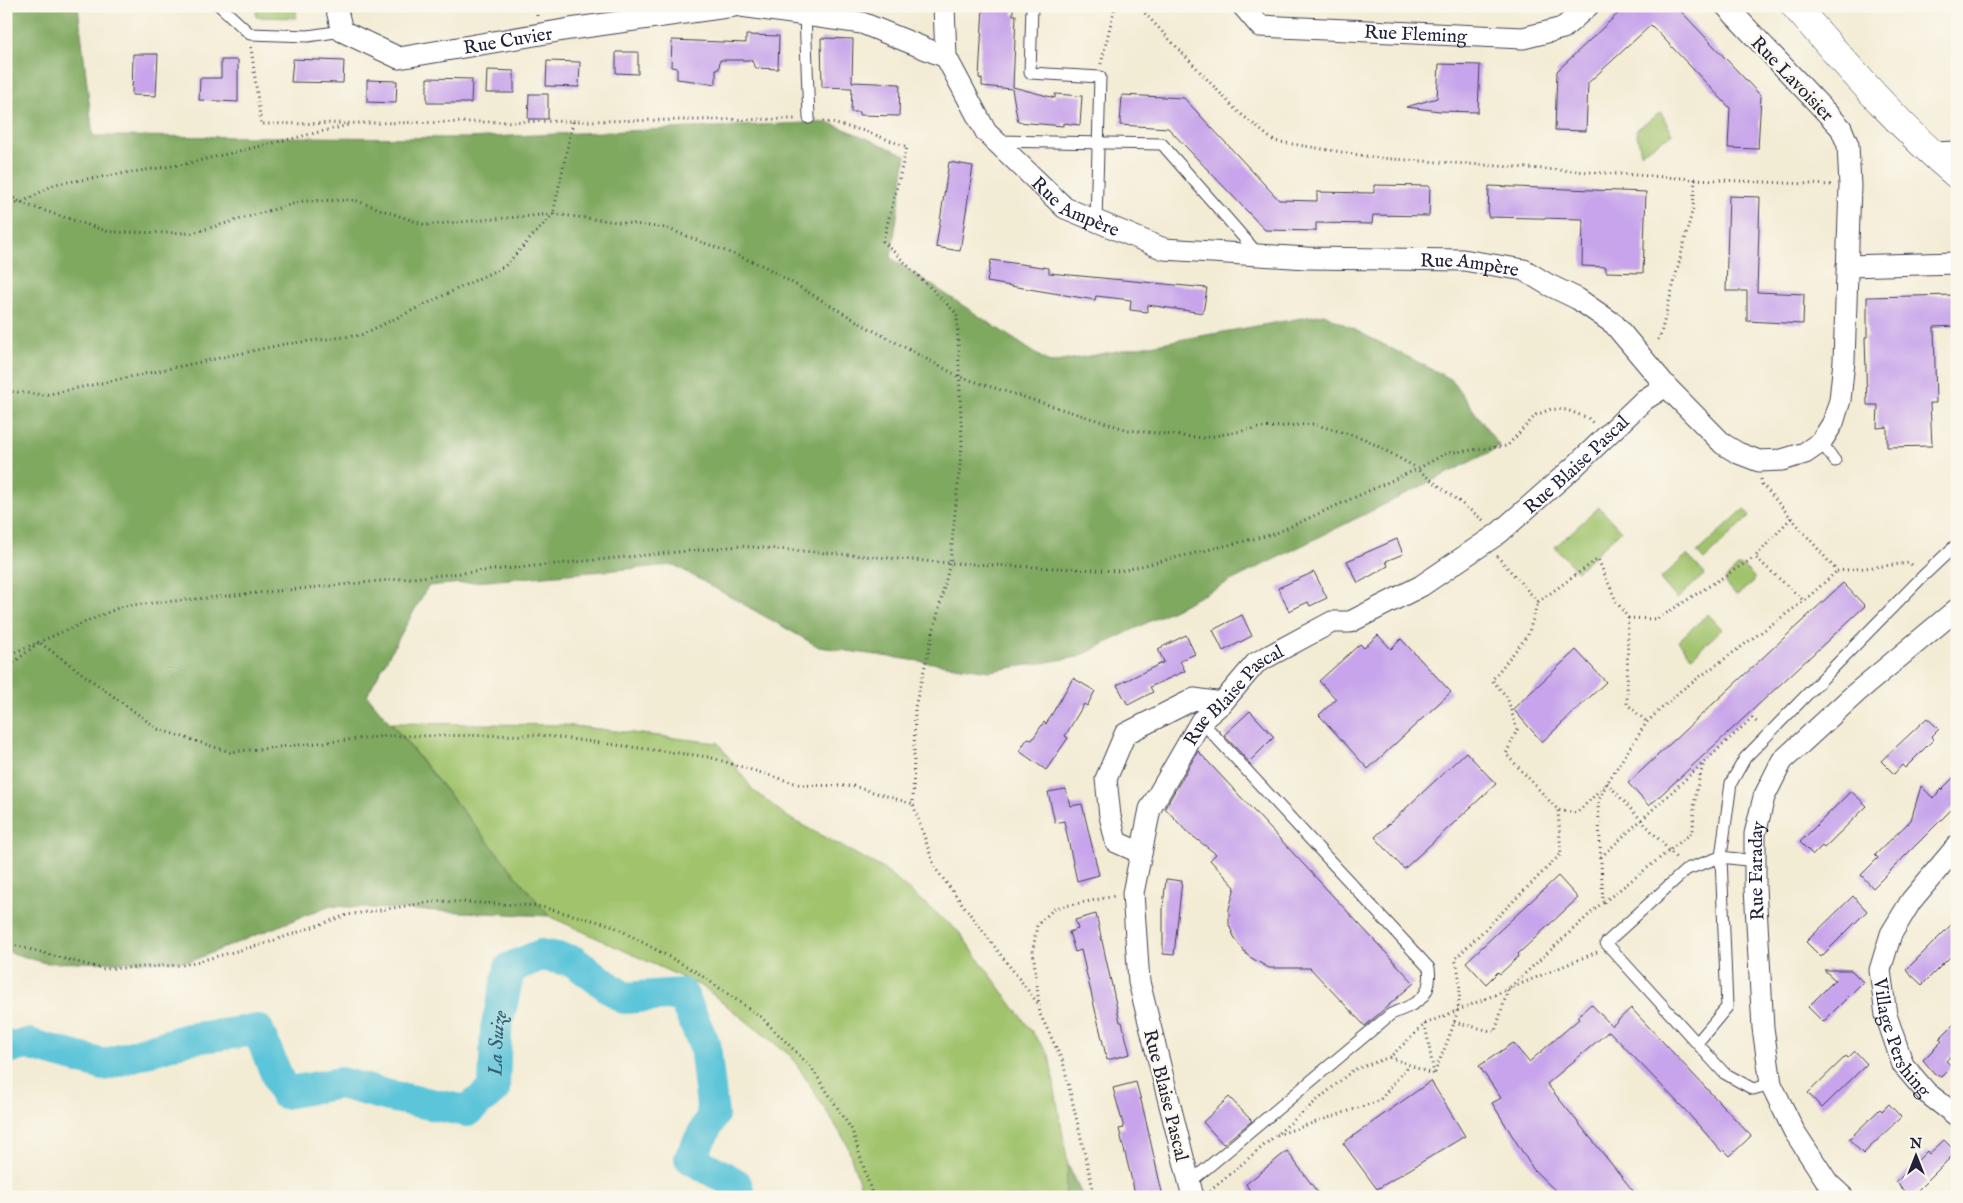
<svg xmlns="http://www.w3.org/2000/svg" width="1963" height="1203" viewBox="0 0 1963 1203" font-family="'IM FELL English',serif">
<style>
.green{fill:#a0c36c;stroke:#617254}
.forest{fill:#80a960;stroke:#51664e}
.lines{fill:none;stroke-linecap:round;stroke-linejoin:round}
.river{stroke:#5dc5d9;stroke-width:32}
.building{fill:#c7a4eb}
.service-casing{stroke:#414052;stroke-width:13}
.minor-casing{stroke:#414052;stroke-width:23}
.tertiary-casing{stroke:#414052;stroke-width:29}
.path{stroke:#414052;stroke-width:3;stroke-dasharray:1 4;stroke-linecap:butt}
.service{stroke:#fff;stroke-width:11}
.minor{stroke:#fff;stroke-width:21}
.tertiary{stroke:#fff;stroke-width:28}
.labels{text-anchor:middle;stroke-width:4.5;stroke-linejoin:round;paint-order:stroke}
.street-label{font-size:19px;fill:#22223b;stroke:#fbf7ec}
.water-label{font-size:20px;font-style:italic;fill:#375b72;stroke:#fbf7ec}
</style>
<rect width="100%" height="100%" fill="#fbf7ec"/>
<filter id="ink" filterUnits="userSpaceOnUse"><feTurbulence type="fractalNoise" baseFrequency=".02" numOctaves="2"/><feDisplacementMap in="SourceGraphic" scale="10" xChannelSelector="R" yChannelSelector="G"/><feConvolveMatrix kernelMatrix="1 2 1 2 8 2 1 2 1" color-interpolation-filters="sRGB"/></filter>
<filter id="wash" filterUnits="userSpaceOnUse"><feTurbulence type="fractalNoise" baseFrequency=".0096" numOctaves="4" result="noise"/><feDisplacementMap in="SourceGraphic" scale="20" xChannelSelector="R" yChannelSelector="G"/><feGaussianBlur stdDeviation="1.12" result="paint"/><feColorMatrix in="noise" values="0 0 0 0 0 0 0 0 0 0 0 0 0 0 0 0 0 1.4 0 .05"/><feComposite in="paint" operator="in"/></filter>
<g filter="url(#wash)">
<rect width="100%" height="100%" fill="#f3ecd5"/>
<path class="green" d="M257 6H297L296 18 256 17Z
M1661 112 1672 134 1641 153 1636 130Z
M1599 507 1621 531 1577 571 1555 547Z
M1744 509 1750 516 1704 560 1697 552Z
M1687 555 1705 574 1677 599 1660 579Z
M1739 566 1744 567 1754 577V581L1739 594H1735L1726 583V578Z
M1708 614 1722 629 1692 657 1678 641Z
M391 723 564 725 718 743 753 790 789 818 882 868 959 932 1049 1055 1068 1165 1065 1197H864L846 1142 792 1057 703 987 549 916Z"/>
<path class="forest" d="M6 6H78L93 136 467 138 828 122 906 155 891 258 1050 363 1324 314 1451 379 1500 447 1078 657 990 671 819 647 674 565 428 586 367 695 549 916 329 906 191 961 45 963 6 951Z
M1068 1165 1083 1197H1065Z"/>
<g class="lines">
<path class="river" id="s1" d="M6 1048 28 1044 104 1065 187 1039 258 1030 284 1093 340 1083 389 1096 467 1111 494 1089 496 1029 510 968 541 955 573 961 624 998 682 994 705 1046 713 1115 690 1158 736 1184 740 1197"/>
</g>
<g id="blocks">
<path class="building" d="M983 6H1013V15H1016L1013 87 1055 98V94L1082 96 1080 125 1063 123V126L1018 122 1012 89 982 86V79L979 78Z
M1626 6H1676L1761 96 1758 149 1728 148 1730 108 1651 25 1588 83 1586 131 1555 130 1557 71Z
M746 35 779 36 778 69 756 68 751 60H720L719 69H716V84L677 79V68L671 67 672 40 746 43Z
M821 38 853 39 852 82 900 84 899 116 859 115V112H851L852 88 822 87Z
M616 52H638V74L616 73Z
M133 54H158L156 96 132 95Z
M293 59 344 61 343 83 291 82Z
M221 60H238V102L199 100 200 78H221Z
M547 61 580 62 579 87 546 86Z
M1439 64 1480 65 1478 112 1440 111 1406 107 1437 98Z
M487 70 514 71V93H486Z
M427 78 472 79 471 103H427Z
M367 80 397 81 396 103 367 102Z
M529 94H548V119H528Z
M1122 95 1184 98 1279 200 1317 201V192L1374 193V185L1430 186 1429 216 1373 215 1372 224 1316 223V231L1265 230 1168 128 1120 125Z
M949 162 973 166 960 251 936 247Z
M1489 186 1646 192 1643 273 1606 272V267L1582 266 1583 219 1488 217Z
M1729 196 1760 197 1757 292 1804 294 1803 324 1747 321V291H1726Z
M991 260 1049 268V273L1207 288 1203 313 1148 305 1147 312 1130 310 1131 300 1096 296 1095 300 987 282Z
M1957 295V326L1934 327 1936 403H1930L1932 446 1887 447V427L1877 428 1878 405H1867L1865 337H1867V297Z
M1397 539 1403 554 1386 561 1388 566 1358 583 1347 561Z
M1314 572 1327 598 1310 606 1308 602 1289 611 1278 588Z
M1843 583 1865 606 1649 806 1628 783Z
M1242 615 1252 636 1223 651 1213 630Z
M1186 635 1195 654 1180 661 1185 671 1150 687 1153 692 1128 705 1117 685 1164 662 1158 649Z
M1378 635 1391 649 1401 639 1451 692 1368 769 1319 715 1336 699 1319 681 1360 644 1364 648Z
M1576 650 1606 682 1542 742 1513 709Z
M1073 678 1095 691 1087 706 1084 704 1065 736 1068 738 1046 770 1019 751 1028 738 1032 740 1044 722 1046 724Z
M1250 711 1274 737 1249 762 1224 735Z
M1927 718 1939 729 1931 737 1934 739 1905 768 1902 765 1894 774 1881 761Z
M1198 751 1414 983 1365 1026 1310 968H1269L1248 956 1235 939 1229 925V909L1235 887 1210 860 1216 854 1186 831 1165 808Z
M1466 752 1496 784 1404 869 1375 837Z
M1957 774V804L1873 888 1861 875 1878 858 1875 855 1911 820 1921 786 1933 798Z
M1066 789 1070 806 1082 804 1099 875 1077 881 1064 821 1055 823 1048 792Z
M1851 791 1867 806 1824 848 1822 846 1813 855 1800 842Z
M1558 876 1578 898 1518 954 1519 956 1500 974 1498 972 1486 984 1466 962Z
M1166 879 1182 881 1174 955 1163 954V907Z
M1853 896 1867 911 1821 957 1806 942Z
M1096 914 1120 1022H1122L1130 1054 1107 1060 1081 950 1075 952 1069 932 1078 929 1075 920Z
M1957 919V950L1922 985 1906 970Z
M1824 970H1851L1863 982 1823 1022 1808 1007 1835 980Z
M1591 1004 1612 1026 1631 1008 1751 1136 1730 1156 1724 1150 1722 1152 1685 1110 1609 1031 1547 1084 1638 1197H1562L1533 1169 1492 1103 1501 1098 1479 1066 1513 1043 1529 1062 1579 1019 1577 1017Z
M1957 1021V1055L1954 1053 1946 1061 1952 1066 1941 1077 1934 1073 1923 1060 1942 1041 1939 1039Z
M1855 1051 1867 1064 1822 1108 1808 1093 1846 1056 1848 1058Z
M1431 1081 1465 1136 1377 1189 1343 1143Z
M1136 1082 1143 1108 1163 1197H1136L1119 1129 1124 1128 1113 1088Z
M1229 1097 1252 1121 1223 1144 1203 1122Z
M1889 1104 1901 1117 1863 1154 1849 1139 1880 1109 1882 1111Z
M1944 1140 1956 1152 1911 1197 1896 1182 1927 1151 1929 1154Z
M1287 1151 1321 1197H1253L1246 1184Z"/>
</g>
</g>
<g filter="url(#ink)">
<use href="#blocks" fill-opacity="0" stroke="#414052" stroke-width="1"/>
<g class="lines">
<defs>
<path id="service" d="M220 6 250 34 308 36 342 31
M1032 6 1030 73 1100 77 1096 221
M805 15 809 118
M996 141 1162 144 1258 254
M1932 148 1957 147
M1821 442 1835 461
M1755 861 1721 857 1687 869 1606 943 1724 1073 1753 1089 1771 1084
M1697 1043 1727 1007 1721 857 1731 783 1745 758 1923 576 1957 544
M1189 1183 1391 1014C1416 1004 1433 998 1429 968L1201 721"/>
<g id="minor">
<path id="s2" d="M336 6 342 31 399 58 570 29 734 6"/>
<path d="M741 6 862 23 946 57"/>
<path id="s3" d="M944 6 946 57 986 132 1065 208 1164 249 1307 258 1463 260 1524 270 1547 284 1578 299 1614 324 1666 386 1723 444 1738 453 1759 461 1782 460 1805 453 1821 442 1833 423 1840 400 1844 361 1850 186 1848 145 1841 128 1726 6"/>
<path id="s4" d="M1243 6 1260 26 1523 38 1563 28 1588 6"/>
<path d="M1847 266 1957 263"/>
<path id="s5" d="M1957 846 1911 901 1891 934 1880 970 1886 1015 1903 1065 1927 1093 1957 1116"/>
<path d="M1141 853 1116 842 1110 816 1106 779 1125 734 1194 699 1222 703"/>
<path id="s6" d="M1193 1197 1139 982 1133 893 1150 809 1201 721 1222 703 1256 663 1332 622H1350L1421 586 1499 533 1574 467 1644 400 1666 386"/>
<path id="s7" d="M1843 1197 1828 1183 1794 1131 1771 1084 1763 1028 1755 888V834L1764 797 1782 761 1856 693 1957 609"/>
</g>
<path id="tertiary" d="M1795 6C1847 65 1897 125 1957 175"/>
</defs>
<use href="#service" class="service-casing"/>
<use href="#minor" class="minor-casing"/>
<use href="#tertiary" class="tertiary-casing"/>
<path class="path" d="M1138 6 1236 110 1274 141 1378 158 1695 179 1693 208 1660 337 1655 343
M6 7 7 6
M537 16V6
M251 47 261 124 795 119
M1101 64 1115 6
M823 121 865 131 907 147 883 241 957 314 962 444 950 563 915 707 913 804 935 868 1039 1005
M573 122 553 214 666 228 764 266 865 326 960 377 1128 430 1203 438 1259 428 1313 424 1363 438 1417 468
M1695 179 1832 185
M6 192 21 203 55 184 185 164 349 125
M6 203H21L109 232 192 233 303 201 354 200 425 225 553 214 505 266 361 335 285 344 45 395 6 391
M1761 479 1762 484 1837 571 1910 563 1914 567
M1791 518 1755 557 1804 601
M1483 520 1417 469 1447 453 1507 446 1536 415 1551 409 1567 410 1588 418 1593 423
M1497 556 1538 602 1528 635 1492 680 1507 697 1517 730 1506 754 1558 810 1577 813 1604 786
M1538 602 1598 559 1616 601 1628 618 1627 704 1647 722
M1628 618 1657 619 1755 557
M6 656 123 606 740 546 950 563 1120 571 1274 534 1417 469
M6 669 39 642 158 729 230 752 386 736 539 735 709 757 801 785 853 786 913 804
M1607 783 1678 860
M1601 857 1752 718 1759 724
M1604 902 1693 832C1693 807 1696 786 1704 763
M6 943 103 969 184 965 267 943 347 915 439 901 538 906 611 925 695 971 761 1017 811 1067 852 1130 873 1197
M1454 1022 1495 1032 1508 989 1603 902 1598 802 1607 783 1647 722 1679 692 1804 601 1837 571
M1425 1024 1434 1074
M1390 1057 1434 1075C1449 1034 1469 1003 1455 959L1561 854 1558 810
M1277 1135 1379 1101 1409 1065
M1210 1191 1353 1070 1390 1057 1425 1024 1597 952
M1095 1197 1063 1062 1040 1014 1033 950 1037 925 1055 908 1115 896"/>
<use href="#service" class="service"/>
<use href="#minor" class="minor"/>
<use href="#tertiary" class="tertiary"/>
</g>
</g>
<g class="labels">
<g class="street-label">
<text dy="7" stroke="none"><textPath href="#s4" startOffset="182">Rue Fleming</textPath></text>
<text dy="7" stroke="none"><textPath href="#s2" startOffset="199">Rue Cuvier</textPath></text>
<text transform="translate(1793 78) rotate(46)" y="7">Rue Lavoisier</text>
<text dy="7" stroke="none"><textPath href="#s3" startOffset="254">Rue Ampère</textPath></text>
<text dy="7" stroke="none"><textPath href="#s3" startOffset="659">Rue Ampère</textPath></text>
<text dy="7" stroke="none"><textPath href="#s6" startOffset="960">Rue Blaise Pascal</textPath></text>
<text dy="7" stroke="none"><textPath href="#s6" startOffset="540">Rue Blaise Pascal</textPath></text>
<text dy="7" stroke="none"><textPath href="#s7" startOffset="349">Rue Faraday</textPath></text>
<text dy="7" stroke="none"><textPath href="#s5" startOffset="220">Village Pershing</textPath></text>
<text transform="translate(1167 1095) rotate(76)" y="7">Rue Blaise Pascal</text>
</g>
<g class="water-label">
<text dy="7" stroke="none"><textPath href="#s1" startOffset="596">La Suize</textPath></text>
</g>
</g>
<rect width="1963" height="1203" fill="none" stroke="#fbf7ec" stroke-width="25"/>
<g transform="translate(1916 1156)" stroke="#fbf7ec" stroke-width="4" paint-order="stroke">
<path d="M0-4L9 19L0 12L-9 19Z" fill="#22223b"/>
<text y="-8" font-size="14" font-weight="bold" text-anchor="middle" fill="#22223b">N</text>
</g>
</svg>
